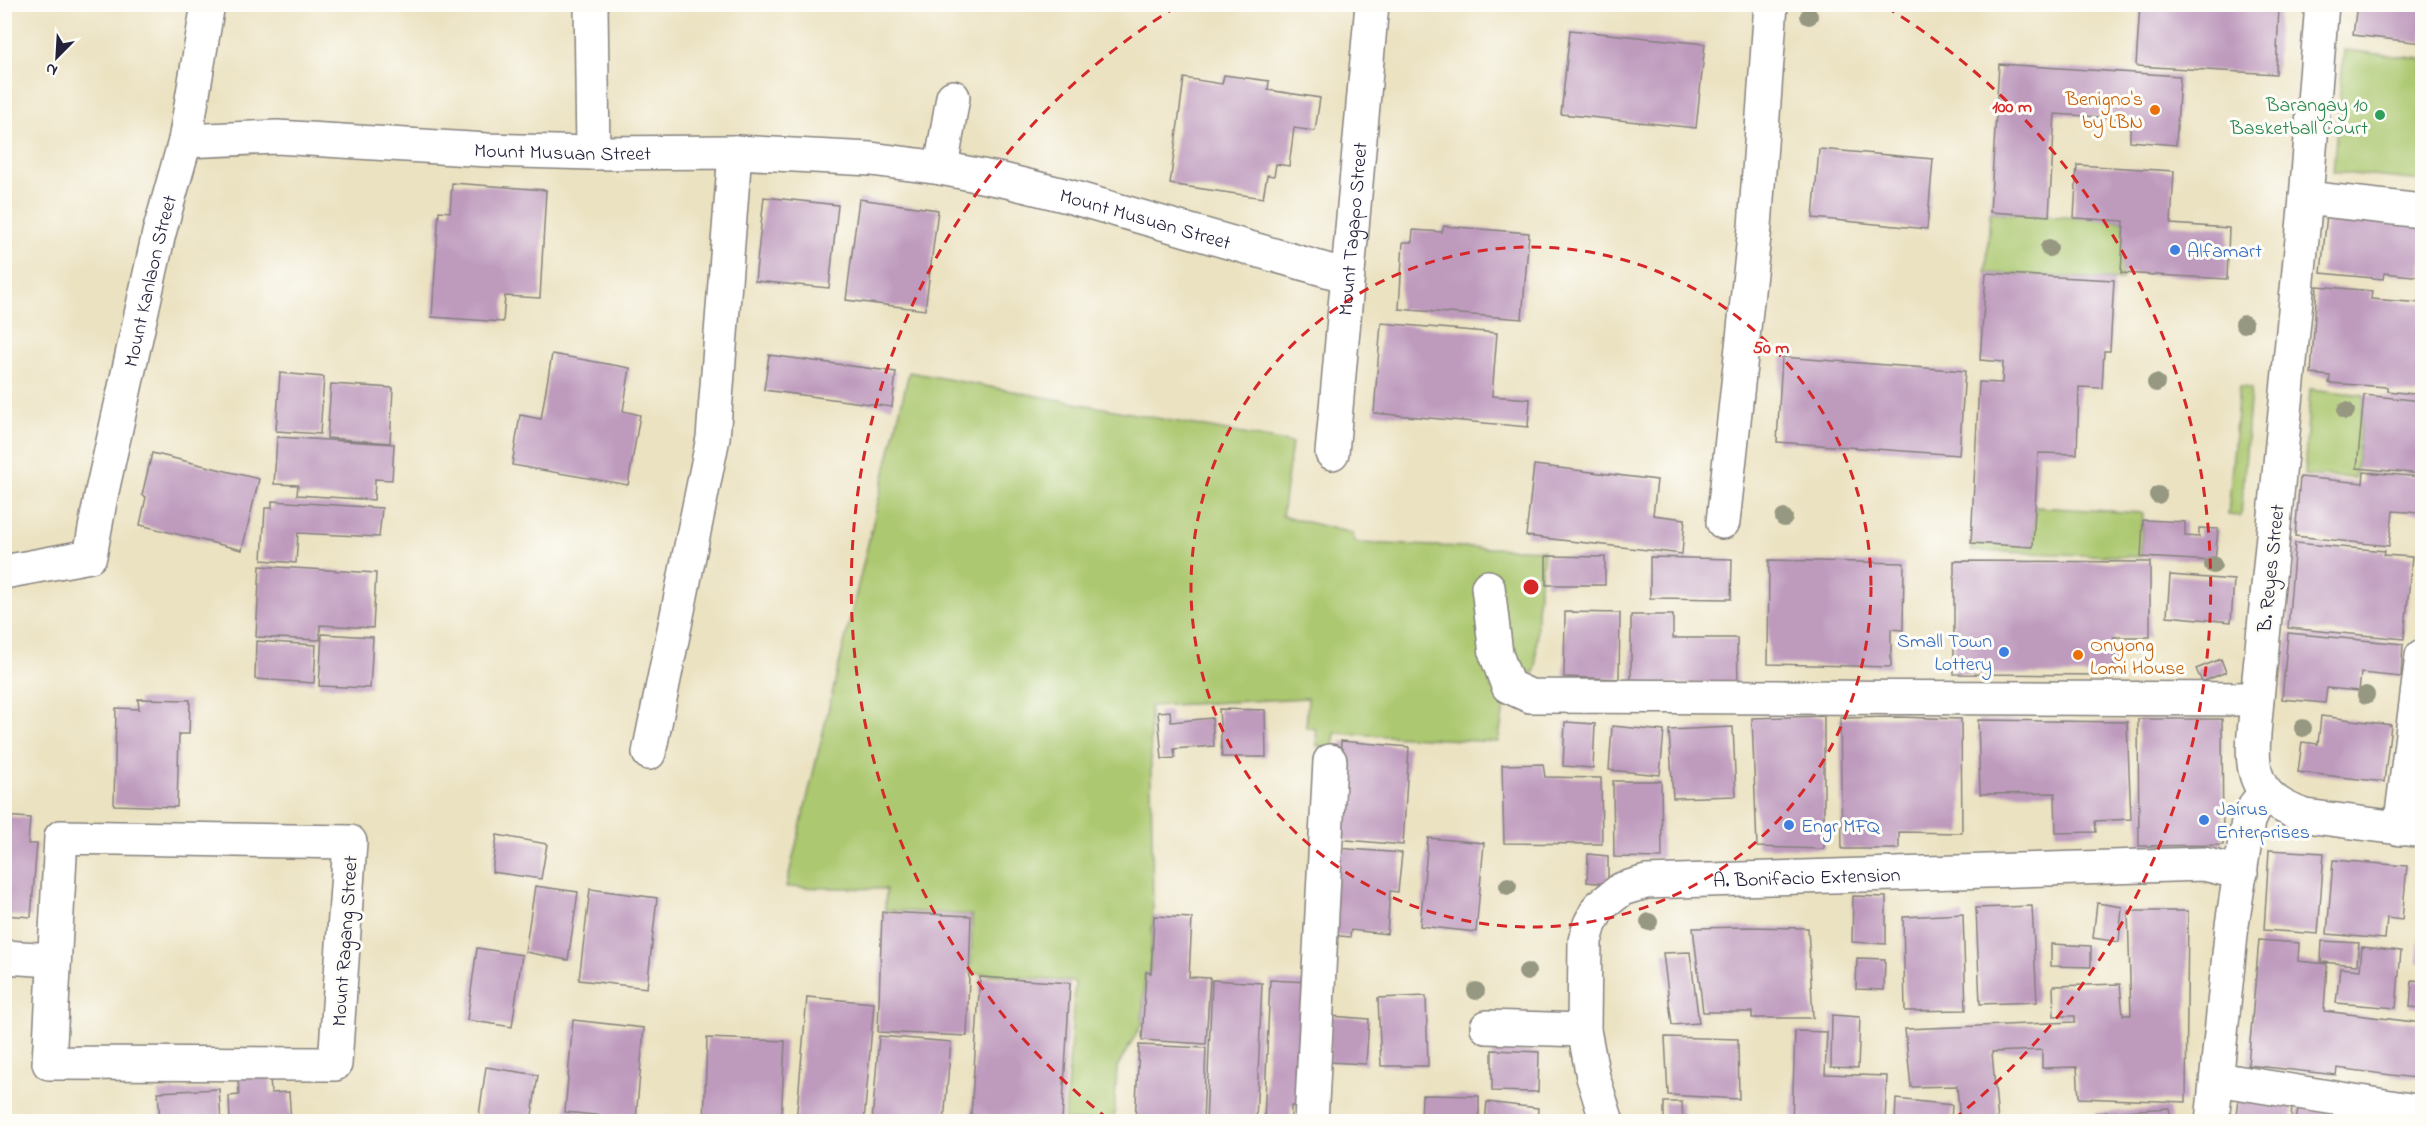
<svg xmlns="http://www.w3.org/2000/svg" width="2427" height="1126" viewBox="0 0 2427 1126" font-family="'Indie Flower',sans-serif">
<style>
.green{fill:#acc86f;stroke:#677555;stroke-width:1.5}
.building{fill:#be9abd}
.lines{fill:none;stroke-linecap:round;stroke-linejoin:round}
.minor-casing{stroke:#86827e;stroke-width:36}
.minor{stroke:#fff;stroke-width:33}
.tree{fill:#979881}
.ring{fill:none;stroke:#d62828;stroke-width:3;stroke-dasharray:10 8}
.food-dot{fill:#e8710a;stroke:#fdfcf7;stroke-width:2}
.leisure-dot{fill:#2e9e5b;stroke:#fdfcf7;stroke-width:2}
.shop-dot{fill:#3f7fe0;stroke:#fdfcf7;stroke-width:2}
.labels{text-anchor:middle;stroke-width:6;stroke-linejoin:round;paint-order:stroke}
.food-label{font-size:20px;fill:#c56008;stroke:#fdfcf7;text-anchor:end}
.leisure-label{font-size:20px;fill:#27864d;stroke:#fdfcf7;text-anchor:end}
.street-label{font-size:20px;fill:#22223b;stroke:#fdfcf7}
.shop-label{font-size:20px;fill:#366cbe;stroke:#fdfcf7;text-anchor:start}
.centre{fill:#d62828;stroke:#fdfcf7;stroke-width:3}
.ring-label{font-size:18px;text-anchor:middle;font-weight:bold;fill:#d62828;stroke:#fdfcf7;stroke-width:6;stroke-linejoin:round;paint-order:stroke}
</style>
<rect width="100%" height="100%" fill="#fdfcf7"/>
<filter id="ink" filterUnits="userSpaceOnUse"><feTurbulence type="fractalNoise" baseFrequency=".0167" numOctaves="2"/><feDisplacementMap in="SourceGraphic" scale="12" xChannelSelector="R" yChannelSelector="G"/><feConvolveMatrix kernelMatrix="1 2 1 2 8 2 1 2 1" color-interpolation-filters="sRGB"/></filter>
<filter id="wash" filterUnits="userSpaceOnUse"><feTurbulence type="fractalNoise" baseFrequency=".008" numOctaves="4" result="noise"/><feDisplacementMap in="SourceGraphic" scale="24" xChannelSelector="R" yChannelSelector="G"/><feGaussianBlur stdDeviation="1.35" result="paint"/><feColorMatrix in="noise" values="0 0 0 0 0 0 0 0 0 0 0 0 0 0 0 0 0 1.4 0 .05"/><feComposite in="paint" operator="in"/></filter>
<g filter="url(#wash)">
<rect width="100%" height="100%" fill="#ebe2c1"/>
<path class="green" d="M2344 50 2422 59V181L2333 172Z
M1990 212 2124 221 2122 280 1986 273Z
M909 372 1292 443 1282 516 1352 533 1356 543 1544 550 1537 611 1536 667 1534 672 1522 675 1499 689 1504 709 1498 742 1335 733 1333 747 1317 746 1316 729 1306 728 1308 698 1150 706 1153 914 1150 972 1145 973 1142 1024 1117 1067 1114 1121H1065L1075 982 971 973 972 915 885 910 886 889 786 887Z
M2239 387 2251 388 2241 516 2228 515Z
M2310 389 2364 395 2355 478 2304 475Z
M2035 507 2143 513 2141 557 1971 551V543L2033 547Z"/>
<g id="blocks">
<path class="building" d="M2140 4H2245L2279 7 2276 74 2136 66Z
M2357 4H2422V43L2353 35Z
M1570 30 1705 44 1696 128 1561 114Z
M1999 64 2180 76 2176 145 2130 141V119L2055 114 2049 216 1990 212Z
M1224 75 1269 81 1268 90 1320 98 1315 131 1294 128 1289 166 1276 164 1274 176 1267 175 1263 198 1170 184 1184 78 1222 84Z
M1819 149 1933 159 1927 229 1813 218Z
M2077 165 2174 171 2171 224 2229 228 2227 279 2121 273 2124 221 2074 218Z
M452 183 546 190 540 298 505 296 503 322 432 317 439 211 450 212Z
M764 197 838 205 829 288 755 281Z
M859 199 938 210 925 310 846 300Z
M2327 214 2422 223V277L2384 273 2383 279 2321 273Z
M1444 226 1529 233 1522 319 1399 309 1403 242H1412L1413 230 1442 232Z
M1986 273 2114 280 2110 351H2104L2102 388 2079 387 2077 454 2038 453 2033 547 1971 543 1979 382 2002 383 2003 362 1980 360Z
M2317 286 2372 291 2371 299 2422 303V395L2387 391V387L2329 383 2330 376 2311 374Z
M1381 323 1497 333 1492 396 1530 399 1528 427 1374 413Z
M552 354 630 368 623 411 640 415 628 485 512 465 520 415 541 419Z
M769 355 896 372 892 407 764 390Z
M1782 357 1965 371 1959 455 1777 442Z
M280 373 324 377 320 434 276 431Z
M331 384 393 388 390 443 327 438Z
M2364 395 2422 401V474L2357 468Z
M277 437 394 444 392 480 375 479 374 500 297 495 298 485 274 484Z
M152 453 259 479 242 550 140 525 146 497 142 495Z
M1534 465 1657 480 1653 515 1685 519 1682 554 1526 536Z
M2364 472 2422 477 2420 513 2393 511 2389 546 2295 536 2300 477 2363 483Z
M272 501 382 508 379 537 298 533 296 563 262 560 265 508H272Z
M2143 520 2185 522V536L2199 537V528L2218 529 2215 561 2141 557Z
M2295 543 2385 551 2384 555 2412 557 2404 639 2288 628Z
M1546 556 1605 557V585H1546Z
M1650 557 1732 559 1731 599 1650 598Z
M1769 560 1904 563 1903 630 1891 629V667L1768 664Z
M1954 561 2150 562V637H2114V675L1954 674Z
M260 566 376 573 373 628 320 625V640L256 637Z
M2170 575 2234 580 2231 622 2167 616Z
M1565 612 1620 613 1619 679 1564 677Z
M1631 615H1673V638H1737L1738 684H1631Z
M2288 633 2403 644 2401 677 2361 673 2359 691 2327 688 2325 703 2282 699Z
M322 634 373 637 370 688 319 686Z
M256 641 316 645 314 683 255 679Z
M2221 659 2226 672 2202 682 2196 669Z
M138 699 190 700 189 734H179L177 807 114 805 116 708 139 709Z
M1219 709 1265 710 1266 757H1222Z
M1170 711 1171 722 1212 718 1214 746 1174 749 1175 758 1162 759 1158 712Z
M1824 716V849L1757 847 1752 718Z
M2321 716 2391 725 2384 782 2298 772 2302 742 2318 744Z
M1897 717 1961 719 1962 833 1899 832V849H1842L1840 718Z
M2138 719H2222L2223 845 2139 846Z
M1978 720 2127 722 2131 819 2095 821 2096 832 2056 833 2055 793 1980 794Z
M1565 722 1595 724 1593 768 1563 766Z
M1612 726 1664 731 1660 775 1609 770Z
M1733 727 1736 796 1673 798 1669 730Z
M1341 741 1409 747 1403 845 1336 839Z
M1543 764 1545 777 1601 778 1602 844 1504 843 1502 765Z
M1613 781H1661L1662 858 1614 857Z
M4 816 30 818 28 844H37L31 917 4 915Z
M497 835 547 844 541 879 492 872Z
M1428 838 1484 843 1476 932 1420 926Z
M1336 848 1402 853 1398 892 1390 891 1387 934 1351 930 1350 937 1330 935Z
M2269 850 2324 853 2318 934 2264 930Z
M1588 854 1608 856V884L1587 882Z
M2333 860 2407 866 2402 920 2387 918 2385 939 2327 934Z
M535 886 578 892 568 960 525 952Z
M590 889 657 898 647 988 579 980Z
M1853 896 1886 897V944L1852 942Z
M2097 903 2122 907 2119 942 2093 938Z
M2032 906 2037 1002 1980 1004 1976 908Z
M2128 911H2188L2186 1102 2079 1098 2077 1067 2042 1068V1050L1992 1052 1998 1122H1960L1957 1086 1911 1087 1905 1029 2075 1022V1016H2054L2053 986 2120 984 2123 1015H2131Z
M882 912 971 916 967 1036 878 1032Z
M1963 914 1966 1010 1905 1011 1903 917Z
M1154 916 1192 918 1189 977 1210 978 1206 1044 1142 1040 1146 972 1151 973Z
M2421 916H2422V964L2417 963Z
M1748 927 1808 928 1813 1018H1752V1012H1703L1693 928Z
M2259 940 2299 943 2298 961 2327 964 2324 1011 2422 1023V1079L2337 1068 2336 1075 2248 1065Z
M2322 941 2359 943 2357 965 2321 962Z
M2051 944 2091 946V967L2051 966Z
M2362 947 2401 951 2396 1008 2336 1003 2340 968 2360 970Z
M477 948 522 955 512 1027 467 1020Z
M1690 952 1699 1023 1672 1025 1663 953Z
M1857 958 1885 959 1884 990 1856 989Z
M980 977 1070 983 1062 1121 971 1115Z
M1212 980 1262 983 1256 1122H1206Z
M1270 980 1308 982 1303 1106H1291V1122H1264Z
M2412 980 2422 981V1008L2410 1007Z
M1426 996 1428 1066H1381L1378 998Z
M807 997 874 1003 864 1122H796Z
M1832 1015 1860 1017 1858 1068 1831 1067Z
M1331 1016 1369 1019 1366 1064 1329 1062Z
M573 1020 644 1028 636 1119 565 1112Z
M1795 1031 1827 1032 1825 1074 1887 1076 1885 1122H1792Z
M879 1036 951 1042 944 1122H872Z
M1665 1037 1738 1039 1739 1099 1668 1095Z
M707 1038 785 1041 781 1122H704Z
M1139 1045 1206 1048 1203 1122H1135Z
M1492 1050 1539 1052 1538 1092 1492 1091Z
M486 1067 538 1075 531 1122H478Z
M270 1076 271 1093 289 1092 291 1122H230L229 1096 239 1095 238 1077Z
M219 1089 221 1122H160L158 1092Z
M1422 1095 1479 1096V1122H1421Z
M1896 1099 1952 1105 1951 1122H1895Z
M2238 1099 2292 1103 2291 1122H2235Z
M1487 1102 1538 1108 1537 1122H1485Z
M1664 1102H1682L1683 1122H1664Z
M2169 1108 2172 1122H2096L2095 1113Z
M2298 1108 2349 1114V1122H2296Z
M1376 1117 1405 1120V1122H1375Z"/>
</g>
</g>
<g filter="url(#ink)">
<use href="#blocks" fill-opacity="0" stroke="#86827e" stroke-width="1.5"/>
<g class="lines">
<defs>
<g id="minor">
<path d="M591 4 593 153"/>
<path d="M2322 4 2306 198 2257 699C2253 755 2240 796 2306 816L2422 831"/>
<path id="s1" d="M185 141 277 137 487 150 593 153 735 152 871 159 941 168 1007 181 1068 196 1347 276"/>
<path d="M941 168 953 97"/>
<path d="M2306 198 2422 211"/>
<path id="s2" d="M1332 453 1372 4"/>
<path d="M1723 522 1755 227 1771 4"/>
<path id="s3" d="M4 572 90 556 101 496 159 233 185 141 208 4"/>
<path d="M1488 587 1496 654 1508 686 1530 696 2257 699"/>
<path d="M649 753 713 438 735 152"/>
<path d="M2400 829 2422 656"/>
<path d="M61 837 350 842 335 1064 49 1063Z"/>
<path d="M4 957 54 960"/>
<path d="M1487 1027 1584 1030"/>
<path d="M2217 1079 2422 1112"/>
<path d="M1311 1122 1330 761"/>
<path id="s4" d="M1607 1122 1593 1077 1584 1030 1585 941 1590 924 1599 907 1622 889 1646 882 2204 864 2241 873"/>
<path d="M2212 1122 2232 925 2248 821 2256 804 2266 793"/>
</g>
</defs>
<use href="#minor" class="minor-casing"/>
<use href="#minor" class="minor"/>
</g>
<g class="tree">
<circle cx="1809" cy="16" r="9"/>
<circle cx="2049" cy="248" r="9"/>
<circle cx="2244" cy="324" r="9"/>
<circle cx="2156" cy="383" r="9"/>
<circle cx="2346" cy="411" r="9"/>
<circle cx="2158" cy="495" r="9"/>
<circle cx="1784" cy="518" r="9"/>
<circle cx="2213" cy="565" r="9"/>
<circle cx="2366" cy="695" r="9"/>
<circle cx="2303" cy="728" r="9"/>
<circle cx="1508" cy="886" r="9"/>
<circle cx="1649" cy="922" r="9"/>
<circle cx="1527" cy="972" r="9"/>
<circle cx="1476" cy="991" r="9"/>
</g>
</g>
<g class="ring">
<circle cx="1531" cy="587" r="340"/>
<path d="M1108 1119A680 680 0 0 1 1176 7M1886 7A680 680 0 0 1 1954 1119"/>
</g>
<g class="food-dot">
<circle cx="2155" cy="110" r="6"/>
<circle cx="2078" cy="655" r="6"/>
</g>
<circle class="leisure-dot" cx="2380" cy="115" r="6"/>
<g class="shop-dot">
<circle cx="2175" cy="250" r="6"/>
<circle cx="2004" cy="652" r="6"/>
<circle cx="2204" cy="820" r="6"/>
<circle cx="1789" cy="825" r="6"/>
</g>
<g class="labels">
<g class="food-label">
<text x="2143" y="105">Benigno's<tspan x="2143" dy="23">by LBN</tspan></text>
<text x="2090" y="651" text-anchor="start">Onyong<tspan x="2090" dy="23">Lomi House</tspan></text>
</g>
<g class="leisure-label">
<text x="2368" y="111">Barangay 10<tspan x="2368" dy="23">Basketball Court</tspan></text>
</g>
<g class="street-label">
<text dy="7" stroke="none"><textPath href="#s1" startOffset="378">Mount Musuan Street</textPath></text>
<text dy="7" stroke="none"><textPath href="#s1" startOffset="968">Mount Musuan Street</textPath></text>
<text dy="7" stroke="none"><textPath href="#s2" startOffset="225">Mount Tagapo Street</textPath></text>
<text dy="7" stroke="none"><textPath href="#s3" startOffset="369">Mount Kanlaon Street</textPath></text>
<text transform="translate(2270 568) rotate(-84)" y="7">B. Reyes Street</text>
<text dy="7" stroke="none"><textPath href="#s4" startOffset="436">A. Bonifacio Extension</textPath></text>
<text transform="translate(344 941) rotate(-86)" y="7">Mount Ragang Street</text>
</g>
<g class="shop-label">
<text x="2187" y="257">Alfamart</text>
<text x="1992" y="647" text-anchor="end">Small Town<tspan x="1992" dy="23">Lottery</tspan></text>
<text x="2216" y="815">Jairus<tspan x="2216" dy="23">Enterprises</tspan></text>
<text x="1801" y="832">Engr MFQ</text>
</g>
</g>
<circle cx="1531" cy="587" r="9" class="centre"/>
<g class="ring-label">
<text x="2012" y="112">100 m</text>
<text x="1771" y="353">50 m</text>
</g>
<rect width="2427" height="1126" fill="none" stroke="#fdfcf7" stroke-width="24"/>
<g transform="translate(57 57) rotate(204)" stroke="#fdfcf7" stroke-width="4.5" paint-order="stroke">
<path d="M0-4.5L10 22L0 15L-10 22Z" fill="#22223b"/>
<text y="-9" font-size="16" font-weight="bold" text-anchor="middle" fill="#22223b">N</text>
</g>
</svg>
